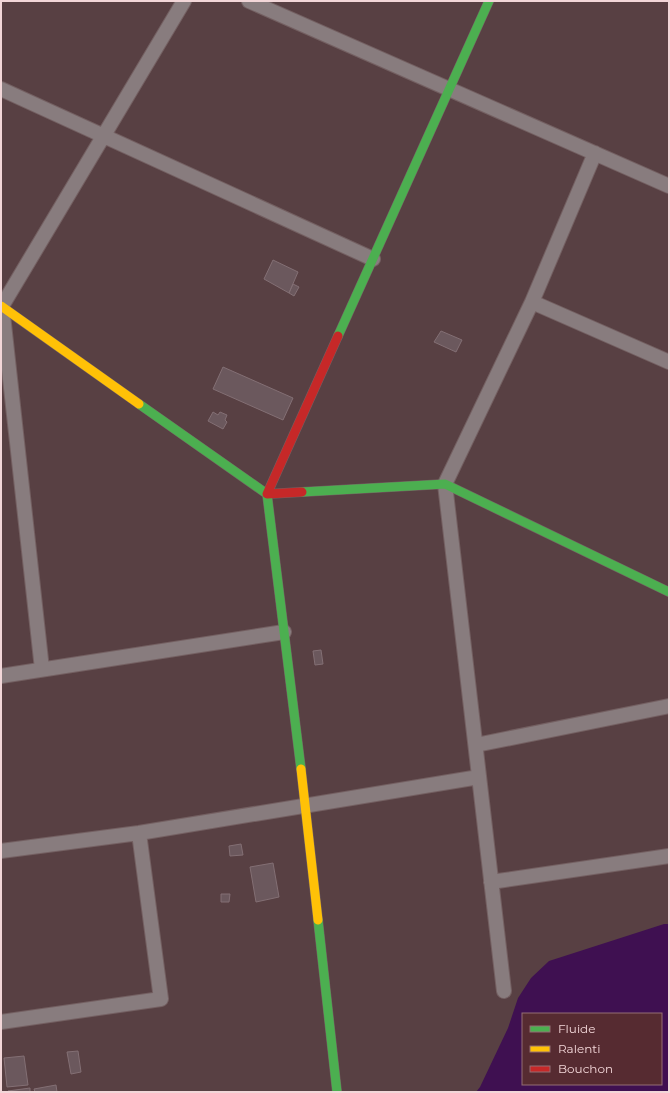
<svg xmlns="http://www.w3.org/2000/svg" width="670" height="1093" viewBox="0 0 670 1093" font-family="Montserrat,sans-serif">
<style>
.water{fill:#3f1051;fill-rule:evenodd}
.building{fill:#6b585d;stroke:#836f74}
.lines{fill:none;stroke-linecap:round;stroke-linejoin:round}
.street-casing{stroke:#746062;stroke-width:16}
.fast-casing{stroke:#746062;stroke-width:10}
.slow-casing{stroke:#746062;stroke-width:10}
.jam-casing{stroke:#746062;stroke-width:10}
.street{stroke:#887c7e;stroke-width:14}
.fast{stroke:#4caf50;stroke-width:9}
.slow{stroke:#ffc107;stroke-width:9}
.jam{stroke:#c62828;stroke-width:9}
</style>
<rect width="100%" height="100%" fill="#584043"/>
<path class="water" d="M664 924H669V1092H476L480 1087 508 1028 518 998 531 978 549 961ZM523 1014H661V1084H523Z"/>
<path class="building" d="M273 260 298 272 289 293 264 279Z
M293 284 299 287 294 296 289 293Z
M441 331 462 340 456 352 434 342Z
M223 367 293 398 283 420 213 389Z
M213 412 218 415 220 412 227 415 225 420 227 422 223 429 208 421Z
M321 650 323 664 315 665 313 651Z
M241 844 243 855 230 856 229 846Z
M273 863 279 897 256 902 250 867Z
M221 894H230L229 902H221Z
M78 1051 81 1072 71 1074 67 1052Z
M24 1056 28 1085 7 1087 4 1058Z
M56 1085 57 1092H35L34 1089Z
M30 1088V1092L8 1091Z"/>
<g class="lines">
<defs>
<path id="street" d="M249 1 669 186
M1 89 373 259
M532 302 669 362
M42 669 2 306 184 1
M1 676 284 632
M476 745 669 706
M1 851 139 833 479 777
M491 882 669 856
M504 991 445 484 532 302 595 153
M1 1022 161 999 139 833"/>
<path id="fast" d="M338 336 489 1
M139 404 267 494 301 769
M302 492 445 484 669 592
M318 920 337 1092"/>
<path id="slow" d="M1 306 139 404
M301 769 318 920"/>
<path id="jam" d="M302 492 267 494 338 336"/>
</defs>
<use href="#street" class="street-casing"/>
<use href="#fast" class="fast-casing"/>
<use href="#slow" class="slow-casing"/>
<use href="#jam" class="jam-casing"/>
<use href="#street" class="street"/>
<use href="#fast" class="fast"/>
<use href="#slow" class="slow"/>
<use href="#jam" class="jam"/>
</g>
<rect width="670" height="1093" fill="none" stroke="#f2d6d8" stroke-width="4"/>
<rect x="522" y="1013" width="140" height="72" fill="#562b31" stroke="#946f74"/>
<rect x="530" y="1026" width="20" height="6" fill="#4caf50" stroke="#946f74"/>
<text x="558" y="1033" font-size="12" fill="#f2d6d8">Fluide</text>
<rect x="530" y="1046" width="20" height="6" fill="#ffc107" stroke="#946f74"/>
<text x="558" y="1053" font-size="12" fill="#f2d6d8">Ralenti</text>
<rect x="530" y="1066" width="20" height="6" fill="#c62828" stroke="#946f74"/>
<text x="558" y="1073" font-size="12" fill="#f2d6d8">Bouchon</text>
</svg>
